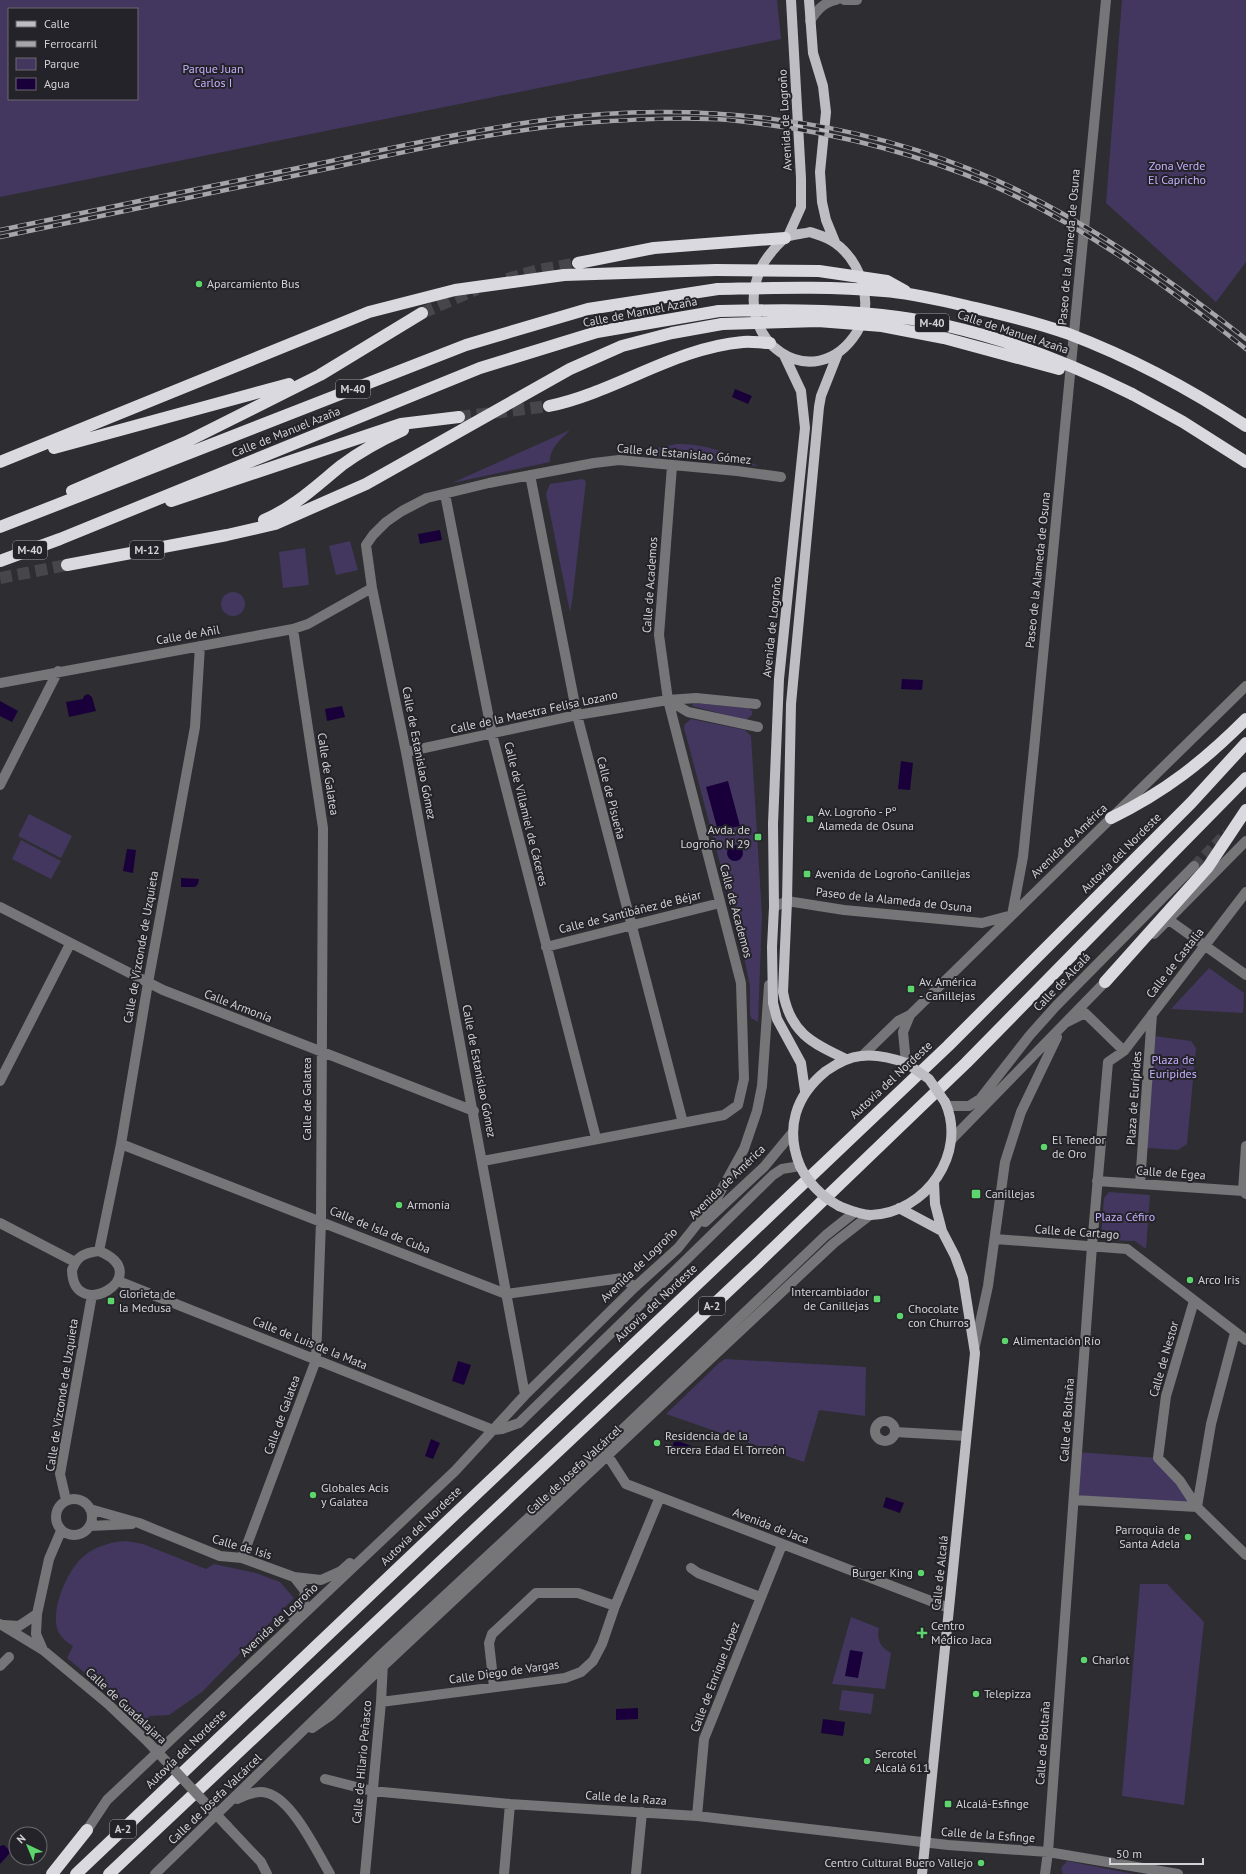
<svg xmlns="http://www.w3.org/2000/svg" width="1246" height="1874" viewBox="0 0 1246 1874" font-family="'PT Sans',sans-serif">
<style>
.green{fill:#43375f;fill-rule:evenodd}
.water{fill:#19003b}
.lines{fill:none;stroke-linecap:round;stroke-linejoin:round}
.minor-tunnel{stroke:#47464a;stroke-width:10;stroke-dasharray:10 5;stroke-linecap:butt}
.highway-tunnel{stroke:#47464a;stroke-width:12;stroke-dasharray:12 6;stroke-linecap:butt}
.minor{stroke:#767578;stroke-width:10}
.major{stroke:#bebdc3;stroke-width:10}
.highway{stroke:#dbd9e0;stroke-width:12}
.rail-casing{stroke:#a6a5a9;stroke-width:4.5}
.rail{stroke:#242329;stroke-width:3;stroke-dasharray:9;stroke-linecap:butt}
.minor-bridge{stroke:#767578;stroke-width:10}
.major-bridge{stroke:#bebdc3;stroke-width:10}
.highway-bridge{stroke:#dbd9e0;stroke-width:12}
.poi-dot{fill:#5dd56c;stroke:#242329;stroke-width:1.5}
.labels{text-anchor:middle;stroke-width:4;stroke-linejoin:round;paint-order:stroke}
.shield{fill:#242329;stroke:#9e9ea1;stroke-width:1}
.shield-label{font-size:11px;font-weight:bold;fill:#d2d2d5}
.park-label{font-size:12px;fill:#c5b0fe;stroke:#242329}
.street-label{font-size:12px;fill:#d2d2d5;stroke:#242329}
.poi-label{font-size:12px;fill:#d2d2d5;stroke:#242329;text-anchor:start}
</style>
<rect width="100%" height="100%" fill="#2e2d32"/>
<path class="green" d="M0 0H777L781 39 0 197ZM9 9H137V99H9Z
M1122 0H1246V262L1216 302 1106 203Z
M570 430C561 439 549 449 550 462L452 483Z
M677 444C706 443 732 455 759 466L646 455 647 450Z
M582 479 586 481 572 602 570 612 546 494 550 484Z
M350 541 358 570 336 575 329 546Z
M305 548 309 585 283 588 279 552Z
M221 604a12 12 0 1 1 24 0a12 12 0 1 1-24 0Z
M694 703 748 708 752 711V715L746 720 692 706Z
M691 719 745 730 751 736 762 915 758 1022 751 1018 750 1014V986L741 942 684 728 685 724Z
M29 814 72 836 61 858 18 836Z
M21 840 61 861 51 879 12 859Z
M1209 968 1244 993 1243 1013 1171 1009Z
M1154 1036 1191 1041 1196 1048 1187 1144 1178 1150 1147 1148Z
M1109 1192 1150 1195 1146 1249 1135 1241 1103 1240 1101 1237 1104 1198Z
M725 1359 866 1367 865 1416 819 1410 804 1462 666 1414 719 1363Z
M1077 1452 1158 1458 1197 1507 1074 1500Z
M126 1541 143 1544 206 1569 214 1564 256 1573 280 1582 294 1598 202 1692 169 1715 149 1716 152 1735 120 1702 67 1658 73 1646C67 1642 61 1638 58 1631 50 1610 67 1570 84 1556 96 1546 111 1542 126 1541Z
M1140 1584H1167L1204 1622 1184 1805 1122 1796Z
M851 1617 879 1628C876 1640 881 1648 891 1653L885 1689 832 1684Z
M842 1690 874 1694 871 1714 839 1710Z
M1067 1861 1134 1874H1063L1061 1868Z"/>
<path class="water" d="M735 389 752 396 748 404 732 397Z
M440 530 442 540 420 544 418 534Z
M902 679 923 680 922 690 901 689Z
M88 694 92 697 96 711 69 717 66 702 83 699 84 696Z
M0 701 18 711 12 722 0 716Z
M342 706 345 717 327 721 325 709Z
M901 761 913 763 910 790 898 789Z
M728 781 740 826 718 831 706 787Z
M727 853a8 8 0 1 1 16 0a8 8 0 1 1-16 0Z
M127 849 136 850 133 873 123 871Z
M181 878 199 879 198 884 195 887H181Z
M458 1361 471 1365 464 1385 452 1381Z
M431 1439 440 1443 433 1459 425 1456Z
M675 1440 692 1446 688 1455 671 1448Z
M886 1497 904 1503 900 1513 883 1507Z
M850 1650 863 1652 858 1678 845 1676Z
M638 1708V1719L616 1720V1709Z
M823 1719 845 1722 843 1736 821 1733Z
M4 1845 8 1849 10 1853 0 1864V1846Z"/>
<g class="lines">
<path class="minor-tunnel" d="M1194 866 1226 833"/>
<path class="highway-tunnel" d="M507 279 539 270 578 263
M422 313 477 289
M459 417 549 406
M0 578 67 565"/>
<path class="minor" d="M844 0H857
M810 21C817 10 823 3 836 0
M530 475 577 715 683 1123
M445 494 492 734 596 1138
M0 683 293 629 308 624 372 588
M668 700 688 712 758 727
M406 752 577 715 668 700 696 698 756 704
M0 785 58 671
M0 907 163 990 474 1111
M774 907 787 901 844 910 982 923 1012 915
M1012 915 1023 857 1035 739 1106 0
M1169 920 1246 975
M1154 934 1246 841
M546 947 720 903
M1124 1051 1246 892
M862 1056 898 1021 910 1015
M906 1063 903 1032 910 1015 1246 686
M0 1081 70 944
M947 1106H969L980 1099 1030 1035 1056 1006 1194 866
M952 1139 1110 977
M121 1144 506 1294 622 1278 635 1287
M1246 1146 1243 1191 1246 1194
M483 1161 724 1115 738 1105 744 1079 741 983 668 700 659 635 672 466
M1097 1181 1243 1191
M1140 1184 1152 1014
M705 1222 764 1167 793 1132
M0 1223 75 1262
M995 1239 1127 1249 1246 1340
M99 1251 121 1144 148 983 195 727 200 646
M99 1251C158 1275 73 1325 72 1270 77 1256 84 1253 99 1251Z
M118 1281 493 1430 502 1429 519 1423 773 1175 782 1169 800 1166
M1194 1301 1166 1396 1158 1458 1180 1481 1197 1507 1246 1555
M975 1346 988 1286 1005 1162 1021 1112 1057 1037
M525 1395 406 752 372 588 366 545 373 535 386 522 402 511 427 498 489 483 594 463 619 460 737 471 781 477
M875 1431a10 10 0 1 1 20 0a10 10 0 1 1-20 0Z
M895 1432 966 1436
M606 1450 608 1456 626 1484 949 1608
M56 1517a18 18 0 1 1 36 0a18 18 0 1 1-36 0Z
M66 1500 60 1474 92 1295
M1074 1500 1197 1507
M1197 1507 1211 1424 1235 1333
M90 1509 139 1523 220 1556 242 1558 294 1577 321 1580 341 1571 350 1563
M90 1526 132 1524
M242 1558 316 1360 321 1221 323 828 293 629
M691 1568 698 1573 760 1597
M293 1617 303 1605 305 1591 294 1577
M0 1624 43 1650 108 1704 149 1743
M3 1625 19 1626 37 1614
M43 1650 36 1634 37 1614 49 1559 61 1531
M0 1666 9 1657
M494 1687 489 1643 492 1634 536 1593H578L615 1606
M381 1702 565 1678 581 1672 593 1661 602 1644 615 1606 660 1497
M312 1728 331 1715 834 1243 870 1215
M325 1779 372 1791 510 1804 697 1816 948 1845 1048 1852 1178 1874
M237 1799C247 1795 257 1790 267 1793 292 1799 317 1852 330 1874
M697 1816 704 1739 782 1545
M227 1826 261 1862 267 1874
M87 1830 107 1800 455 1471 525 1395 635 1287 678 1248 714 1203 723 1187 744 1149 757 1111 762 1086 769 985
M155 1874 384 1652 581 1469 826 1235 855 1212
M365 1874 381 1702 383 1663
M504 1874 510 1804
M636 1874 642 1812
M1045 1874 1048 1852 1092 1246 1108 1062 1124 1051 1085 1013 1067 1022"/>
<path class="major" d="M809 0 813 53 823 86 826 112 820 172 822 202 826 220 835 242
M810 232C818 235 828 237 835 243 861 261 875 304 857 332 815 399 728 341 761 268 765 259 780 240 789 236 795 234 803 234 810 232Z
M788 236 801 207V178L791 0
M838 353 821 396 819 407 791 704 787 901 783 992C790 1032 811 1043 846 1059
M784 355 801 391 805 428 779 679 773 824 774 907 772 947 773 1003 777 1019 801 1063 805 1091
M800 1166C785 1129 795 1096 826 1071 836 1064 848 1057 861 1056 876 1054 892 1058 906 1063
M839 1206C849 1210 861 1215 871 1215 926 1213 968 1153 945 1102
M899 1208 942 1231
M922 1874 975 1353 963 1278 955 1256 942 1231 935 1204 934 1182"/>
<path class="highway" d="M578 263 654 248 785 238
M1132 394 1183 422 1246 462
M549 406C616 392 674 348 743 342 751 341 761 343 770 343
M54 448 289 384
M0 462 369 312 455 290 564 275 716 270
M72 491 186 442 320 375 422 313
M171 501 401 424 459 417
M264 520C295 507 317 485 342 465 361 451 381 440 403 430
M0 527 466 345 588 309 718 289
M0 561 60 539 480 368 597 332 719 311
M67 565 227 535 275 524 366 484 570 369 622 346 672 333 722 324
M1111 818C1165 792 1204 761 1246 719
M1105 982 1208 867 1246 810
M52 1874 87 1830
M76 1874 948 1046 1191 803 1246 743
M109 1874 760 1261 966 1063 1246 778"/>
<defs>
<path id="rail" d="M0 230C106 208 211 186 317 164 390 148 463 132 537 121 691 99 853 117 996 180 1087 221 1168 278 1246 339
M0 237C106 215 211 193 317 171 413 150 511 127 610 121 649 119 690 117 729 120 818 129 908 150 991 185 1085 226 1166 286 1246 349"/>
</defs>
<use href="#rail" class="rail-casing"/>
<use href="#rail" class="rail"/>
<path class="minor-bridge" d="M149 1743 227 1826"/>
<path class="major-bridge" d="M906 1063 929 1079 945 1102
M800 1166C809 1184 821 1196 839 1206"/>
<path class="highway-bridge" d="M716 270 819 271 887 281 905 291
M718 289C773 288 828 286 884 291 912 293 940 300 967 306 1001 314 1037 322 1069 334 1132 358 1190 389 1246 426
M719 311C774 310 828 309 882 315 969 324 1055 356 1132 394
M722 324 818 321 882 326 944 338 1059 369"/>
</g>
<g class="poi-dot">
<circle cx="199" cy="284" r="4"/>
<rect x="806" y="815" width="8" height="8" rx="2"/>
<rect x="754" y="833" width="8" height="8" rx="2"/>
<rect x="803" y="870" width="8" height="8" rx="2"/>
<rect x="907" y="985" width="8" height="8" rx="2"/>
<circle cx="1044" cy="1147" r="4"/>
<rect x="971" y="1189" width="10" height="10" rx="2"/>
<circle cx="399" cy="1205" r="4"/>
<circle cx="1190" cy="1280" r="4"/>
<rect x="873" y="1295" width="8" height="8" rx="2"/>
<rect x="107" y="1297" width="8" height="8" rx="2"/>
<circle cx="900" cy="1316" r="4"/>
<circle cx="1005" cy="1341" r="4"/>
<circle cx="657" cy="1443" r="4"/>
<circle cx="313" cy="1495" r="4"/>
<circle cx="1188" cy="1537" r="4"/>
<circle cx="921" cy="1573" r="4"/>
<path d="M920 1627h4v4h4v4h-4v4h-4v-4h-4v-4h4z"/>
<circle cx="1084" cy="1660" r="4"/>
<circle cx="976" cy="1694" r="4"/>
<circle cx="867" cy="1761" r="4"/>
<rect x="944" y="1800" width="8" height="8" rx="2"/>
<circle cx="981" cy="1863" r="4"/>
</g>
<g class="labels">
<g class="shield">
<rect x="915" y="314" width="34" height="18" rx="3"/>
<rect x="336" y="380" width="34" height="18" rx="3"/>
<rect x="13" y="541" width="34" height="18" rx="3"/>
<rect x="130" y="541" width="34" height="18" rx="3"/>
<rect x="699" y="1297" width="26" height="18" rx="3"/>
<rect x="110" y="1820" width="26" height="18" rx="3"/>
</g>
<g class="shield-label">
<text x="932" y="327">M-40</text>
<text x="353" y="393">M-40</text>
<text x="30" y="554">M-40</text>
<text x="147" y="554">M-12</text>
<text x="712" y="1310">A-2</text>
<text x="123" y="1833">A-2</text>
</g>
<g class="park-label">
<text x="213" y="73">Parque Juan<tspan x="213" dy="14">Carlos I</tspan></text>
<text x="1177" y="170">Zona Verde<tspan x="1177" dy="14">El Capricho</tspan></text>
<text x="1173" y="1064">Plaza de<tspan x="1173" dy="14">Euripides</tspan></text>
<text x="1125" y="1221">Plaza Céfiro</text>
</g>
<g class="street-label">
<text transform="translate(785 120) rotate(-93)" y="4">Avenida de Logroño</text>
<text transform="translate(1069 247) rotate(-85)" y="4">Paseo de la Alameda de Osuna</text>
<text transform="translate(640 312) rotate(-11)" y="4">Calle de Manuel Azaña</text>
<text transform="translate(1013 332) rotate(18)" y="4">Calle de Manuel Azaña</text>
<text transform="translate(286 432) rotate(-22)" y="4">Calle de Manuel Azaña</text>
<text transform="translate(684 454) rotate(5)" y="4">Calle de Estanislao Gómez</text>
<text transform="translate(1038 570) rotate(-84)" y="4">Paseo de la Alameda de Osuna</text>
<text transform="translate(650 585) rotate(-86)" y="4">Calle de Academos</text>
<text transform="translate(772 627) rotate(-84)" y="4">Avenida de Logroño</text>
<text transform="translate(188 635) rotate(-10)" y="4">Calle de Añil</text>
<text transform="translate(534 712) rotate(-12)" y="4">Calle de la Maestra Felisa Lozano</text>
<text transform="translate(419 753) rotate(79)" y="4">Calle de Estanislao Gómez</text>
<text transform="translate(328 774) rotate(81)" y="4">Calle de Galatea</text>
<text transform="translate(611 798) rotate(76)" y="4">Calle de Pisueña</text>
<text transform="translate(526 814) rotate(76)" y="4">Calle de Villamiel de Cáceres</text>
<text transform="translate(1069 841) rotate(-44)" y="4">Avenida de América</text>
<text transform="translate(1121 853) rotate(-45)" y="4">Autovía del Nordeste</text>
<text transform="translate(894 900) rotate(6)" y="4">Paseo de la Alameda de Osuna</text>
<text transform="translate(736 911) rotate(75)" y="4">Calle de Academos</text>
<text transform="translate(630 912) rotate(-14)" y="4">Calle de Santibáñez de Béjar</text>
<text transform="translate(141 947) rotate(-80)" y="4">Calle de Vizconde de Uzquieta</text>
<text transform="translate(1175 963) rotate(-52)" y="4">Calle de Castalia</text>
<text transform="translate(1062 982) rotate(-46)" y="4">Calle de Alcalá</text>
<text transform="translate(238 1006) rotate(21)" y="4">Calle Armonía</text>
<text transform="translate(479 1071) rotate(79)" y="4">Calle de Estanislao Gómez</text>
<text transform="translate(891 1080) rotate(-43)" y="4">Autovía del Nordeste</text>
<text transform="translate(1134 1098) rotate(-86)" y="4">Plaza de Eurípides</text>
<text transform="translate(307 1099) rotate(-90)" y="4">Calle de Galatea</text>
<text transform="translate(1171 1173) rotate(4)" y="4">Calle de Egea</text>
<text transform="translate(727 1182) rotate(-44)" y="4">Avenida de América</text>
<text transform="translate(380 1230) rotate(22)" y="4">Calle de Isla de Cuba</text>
<text transform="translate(1077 1232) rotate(4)" y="4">Calle de Cartago</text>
<text transform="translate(639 1265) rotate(-44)" y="4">Avenida de Logroño</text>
<text transform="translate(656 1303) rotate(-43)" y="4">Autovía del Nordeste</text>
<text transform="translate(310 1343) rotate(22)" y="4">Calle de Luis de la Mata</text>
<text transform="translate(1164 1359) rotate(-74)" y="4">Calle de Nestor</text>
<text transform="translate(62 1395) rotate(-81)" y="4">Calle de Vizconde de Uzquieta</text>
<text transform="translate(282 1415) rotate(-70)" y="4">Calle de Galatea</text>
<text transform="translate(1067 1420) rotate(-86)" y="4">Calle de Boltaña</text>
<text transform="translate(574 1470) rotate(-43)" y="4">Calle de Josefa Valcárcel</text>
<text transform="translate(421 1526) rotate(-44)" y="4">Autovía del Nordeste</text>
<text transform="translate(771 1526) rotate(21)" y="4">Avenida de Jaca</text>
<text transform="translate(242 1547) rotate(16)" y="4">Calle de Isis</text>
<text transform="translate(940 1573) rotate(-84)" y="4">Calle de Alcalá</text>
<text transform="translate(279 1620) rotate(-43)" y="4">Avenida de Logroño</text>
<text transform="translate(504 1672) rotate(-8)" y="4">Calle Diego de Vargas</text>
<text transform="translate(715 1677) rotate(-69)" y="4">Calle de Enrique López</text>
<text transform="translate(126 1706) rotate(43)" y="4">Calle de Guadalajara</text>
<text transform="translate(1043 1743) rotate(-86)" y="4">Calle de Boltaña</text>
<text transform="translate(186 1749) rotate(-44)" y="4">Autovía del Nordeste</text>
<text transform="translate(362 1762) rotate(-85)" y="4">Calle de Hilario Peñasco</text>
<text transform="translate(626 1798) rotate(4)" y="4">Calle de la Raza</text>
<text transform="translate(215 1799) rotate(-44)" y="4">Calle de Josefa Valcárcel</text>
<text transform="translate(988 1835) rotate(4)" y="4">Calle de la Esfinge</text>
</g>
<g class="poi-label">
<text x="207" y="288">Aparcamiento Bus</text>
<text x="818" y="816">Av. Logroño - Pº<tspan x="818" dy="14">Alameda de Osuna</tspan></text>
<text x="750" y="834" text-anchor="end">Avda. de<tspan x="750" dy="14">Logroño N 29</tspan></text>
<text x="815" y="878">Avenida de Logroño-Canillejas</text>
<text x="919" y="986">Av. América<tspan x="919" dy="14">- Canillejas</tspan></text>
<text x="1052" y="1144">El Tenedor<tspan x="1052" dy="14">de Oro</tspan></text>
<text x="985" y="1198">Canillejas</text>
<text x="407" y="1209">Armonía</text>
<text x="1198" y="1284">Arco Iris</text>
<text x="869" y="1296" text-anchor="end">Intercambiador<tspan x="869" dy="14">de Canillejas</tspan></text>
<text x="119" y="1298">Glorieta de<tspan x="119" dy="14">la Medusa</tspan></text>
<text x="908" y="1313">Chocolate<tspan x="908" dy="14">con Churros</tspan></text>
<text x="1013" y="1345">Alimentación Río</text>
<text x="665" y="1440">Residencia de la<tspan x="665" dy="14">Tercera Edad El Torreón</tspan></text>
<text x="321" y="1492">Globales Acis<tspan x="321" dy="14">y Galatea</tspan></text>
<text x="1180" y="1534" text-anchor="end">Parroquia de<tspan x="1180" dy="14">Santa Adela</tspan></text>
<text x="913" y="1577" text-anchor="end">Burger King</text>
<text x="931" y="1630">Centro<tspan x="931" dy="14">Médico Jaca</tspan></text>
<text x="1092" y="1664">Charlot</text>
<text x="984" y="1698">Telepizza</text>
<text x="875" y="1758">Sercotel<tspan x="875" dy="14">Alcalá 611</tspan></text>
<text x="956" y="1808">Alcalá-Esfinge</text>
<text x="973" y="1867" text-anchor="end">Centro Cultural Buero Vallejo</text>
</g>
</g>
<rect x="8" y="8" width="130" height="92" fill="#242329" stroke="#6a696e"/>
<rect x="16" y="21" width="20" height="6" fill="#bebdc3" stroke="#6a696e"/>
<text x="44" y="28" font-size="12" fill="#d2d2d5">Calle</text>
<rect x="16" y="41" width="20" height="6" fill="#a6a5a9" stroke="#6a696e"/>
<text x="44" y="48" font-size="12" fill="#d2d2d5">Ferrocarril</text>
<rect x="16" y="58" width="20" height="12" fill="#43375f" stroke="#6a696e"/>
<text x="44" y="68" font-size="12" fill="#d2d2d5">Parque</text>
<rect x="16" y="78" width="20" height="12" fill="#19003b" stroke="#6a696e"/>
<text x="44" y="88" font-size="12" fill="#d2d2d5">Agua</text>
<g transform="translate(28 1846) rotate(316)"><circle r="19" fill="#242329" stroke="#6a696e"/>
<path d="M0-3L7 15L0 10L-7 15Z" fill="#5dd56c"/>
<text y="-6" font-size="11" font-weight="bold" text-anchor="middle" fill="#d2d2d5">N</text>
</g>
<path d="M1110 1858v6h93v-6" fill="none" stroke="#d2d2d5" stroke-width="2"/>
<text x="1116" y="1858" font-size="12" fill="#d2d2d5" stroke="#242329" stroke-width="3" paint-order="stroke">50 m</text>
</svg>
